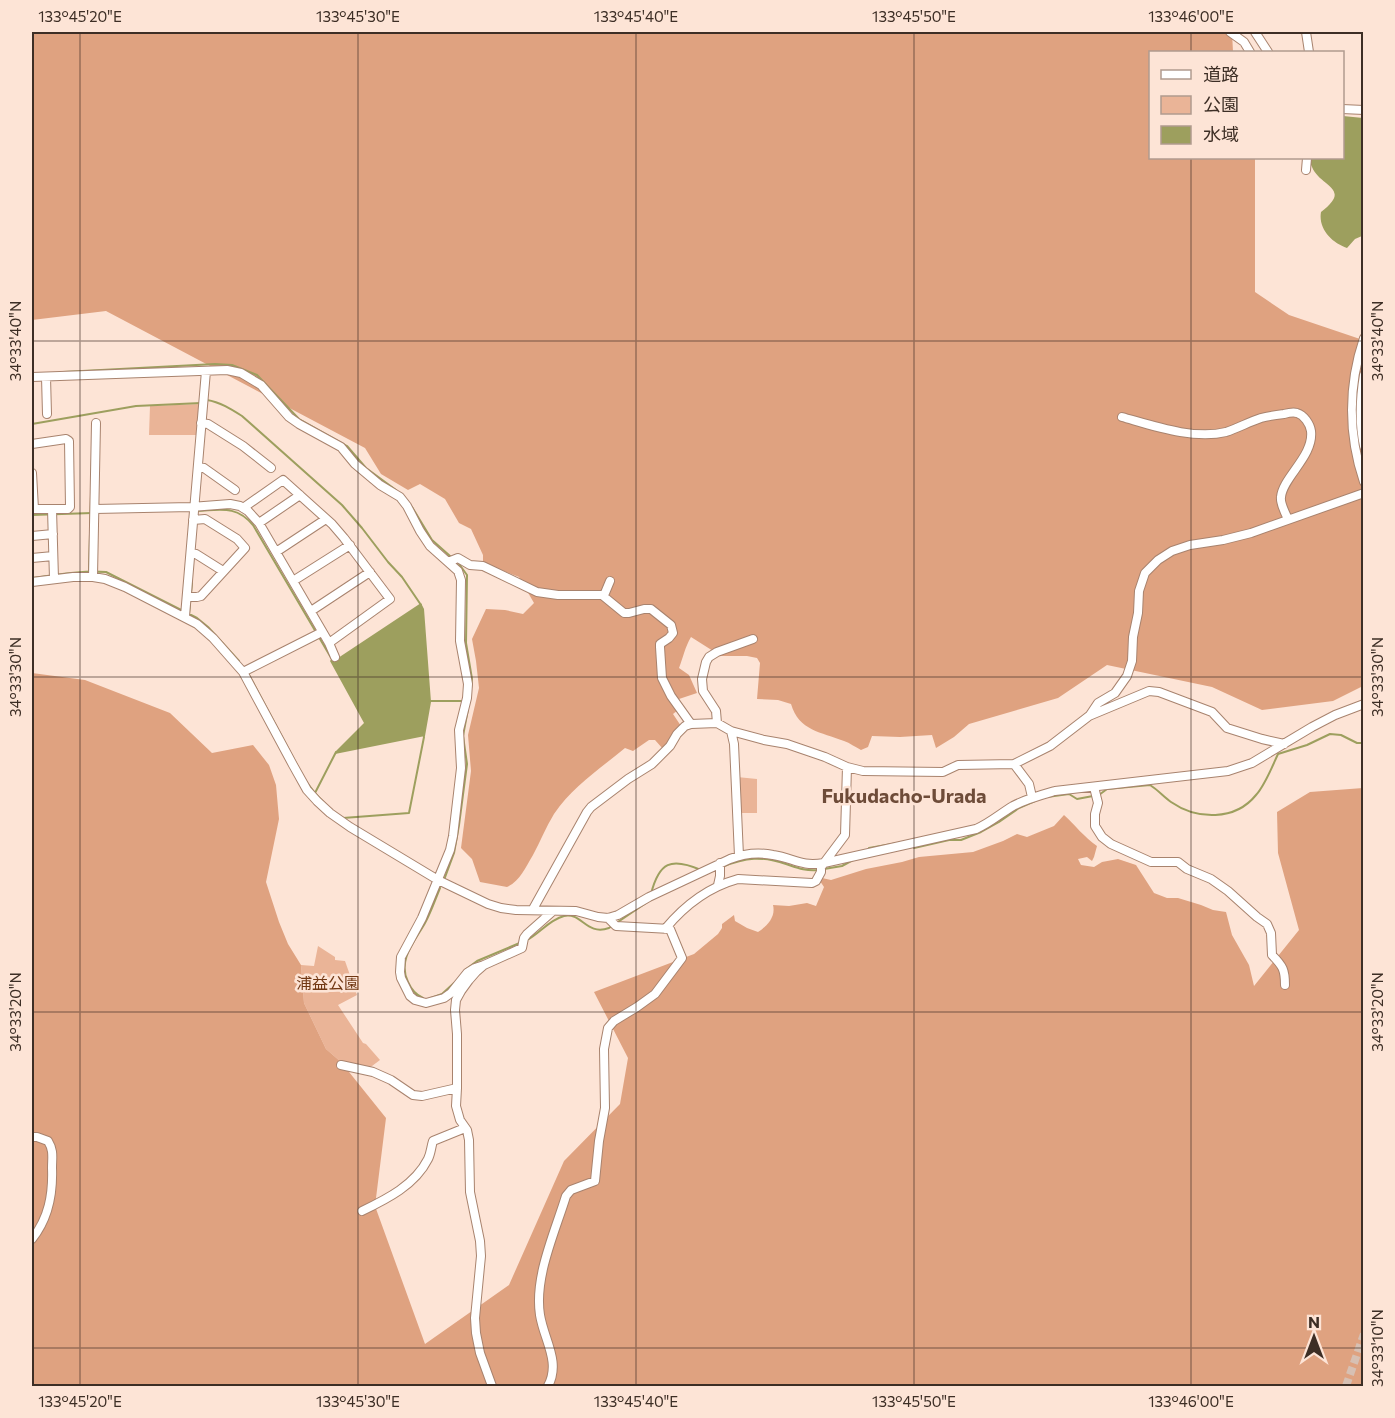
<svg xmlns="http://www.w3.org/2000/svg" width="1395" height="1418" viewBox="0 0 1395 1418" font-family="Commissioner,'Noto Sans JP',sans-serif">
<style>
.green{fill:#eab497}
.forest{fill:#dfa280}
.water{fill:#9d9f5e}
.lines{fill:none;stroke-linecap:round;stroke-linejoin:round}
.stream{stroke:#9d9f5e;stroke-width:2}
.minor-tunnel{stroke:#d7c0b3;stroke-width:8;stroke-dasharray:8 4;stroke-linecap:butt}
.minor-casing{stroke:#a8836e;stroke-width:10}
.minor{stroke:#fff;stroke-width:8}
.ticks{fill:none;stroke:#3d2e25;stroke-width:1.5;stroke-opacity:0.45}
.labels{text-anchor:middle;stroke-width:5;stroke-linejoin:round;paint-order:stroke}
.park-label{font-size:16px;fill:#713814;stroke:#fde4d6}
.quarter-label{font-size:20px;font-weight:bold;fill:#6e4c39;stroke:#fde4d6}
.neatline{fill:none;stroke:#3d2e25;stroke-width:2}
.ticks-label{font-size:15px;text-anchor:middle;fill:#3d2e25}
</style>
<rect width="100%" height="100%" fill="#fde4d6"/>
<path class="green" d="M200 404 197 435H149L150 406Z
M737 777 757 779V813H738Z
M318 946 335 957V960L345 961 357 995 338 1005 363 1043 366 1044 380 1060 368 1069 341 1062 326 1049 304 1003 301 965 314 966Z"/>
<path class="forest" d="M32 32H1232L1233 52H1150V158H1255V292L1289 315 1363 340V686L1333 701 1262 710 1212 687 1107 665 1058 698 969 724 954 737 936 748 932 735 900 737 872 736 868 747 861 750C855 747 850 743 844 741 821 732 799 731 791 704L778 700 757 699 760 663 757 658 747 656H721L691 637C685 647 683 658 679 668L689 675 697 693 673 701 678 710 673 714 681 726 663 749 655 740H649L633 751 625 748C601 768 572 787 554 814 546 827 540 842 533 855 525 868 520 881 507 887L480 882 472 859 461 848 471 771 468 735 479 688 476 661 472 639 486 609 505 610 523 614 534 603 519 577 483 563V555L471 529 459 523 445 499 420 484 408 490 381 474 365 448 106 311 32 320Z
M32 673 85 680 170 713 212 753 253 745 269 765 276 785 279 819 266 882 279 922 288 944 301 965 304 1003 326 1049 341 1062 386 1118 375 1206 425 1344 509 1285 564 1161 620 1104 628 1058 594 992 694 954 718 934 722 928V924L734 915 735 921 747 928 758 932C767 926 776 917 773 905L789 906 807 903 816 906 824 887 820 881 822 878 831 880 866 869 902 862 919 857 973 852 1003 841 1017 834 1027 837 1054 826 1064 815C1075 825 1084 837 1097 846L1094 857 1092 861 1087 857 1078 859 1081 865 1094 867 1102 862 1118 859 1136 865 1154 893 1167 898H1178L1201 905 1213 910 1226 912 1232 935 1249 965 1254 986 1299 930 1278 853 1277 812 1310 792 1363 788V1386H32Z"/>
<path class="water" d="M1343 116 1363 118V234L1362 236 1355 239 1347 248C1332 243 1318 229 1321 212 1353 188 1320 187 1312 167 1310 164 1311 161 1310 158H1342Z
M421 603 424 609 431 702 425 736 335 754V752L364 723 330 661 332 658H338Z"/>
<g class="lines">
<path class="stream" d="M63 372 215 364 232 365 257 375 299 419 347 446 366 468 396 490
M206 402 207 400C220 402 231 409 242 416L342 505 362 528 388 562 402 577 421 605
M32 424 136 406 201 403
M412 507 432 540 450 556
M167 511H191
M197 511C221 510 236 505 253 525L333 661
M32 515 92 513
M459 564 467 575 466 643 472 679 470 698
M89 572 92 458
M32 578C56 575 82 570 106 572L197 618 208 627 239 661
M189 614 192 583
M249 675 305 780 315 793 325 804
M429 701H464
M315 793 336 752
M1099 795 1107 789 1150 785C1158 790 1164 797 1171 802 1197 820 1235 821 1256 795 1265 785 1272 767 1278 754L1307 745 1330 734 1341 735 1357 743H1364
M1047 797 1069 794 1077 799 1093 796
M341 817 343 818 409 813 424 737 423 733
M912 845 914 848 949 840H961L981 832 999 822 1019 808 1035 801
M869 848 909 841
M722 867C746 857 762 856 786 864 798 868 805 871 818 870
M824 869 842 866 853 860
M444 880 454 853 459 825 467 764 463 736 468 709
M651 894C659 862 671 857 701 870
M527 940C540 933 549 920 564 916 582 912 586 936 609 928L649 901 650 900
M465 970 477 961 522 942
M423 998C416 995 411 989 408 982 397 960 415 941 425 923 431 912 435 900 440 888
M431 998 442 994 454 983"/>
<path class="minor-tunnel" d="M1346 1386 1364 1334"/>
<defs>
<path id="minor" d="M1230 32 1244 42 1250 52
M1255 32 1268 52
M1306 32 1309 52
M1342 109 1364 110
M1306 170 1307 158
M1364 338C1348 385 1348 435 1364 482
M1364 375C1360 399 1359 423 1364 446
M32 377 227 370 241 373 261 385 289 417 299 424 341 447 355 464 380 485 400 497 407 506 420 531 430 546 458 571 461 580 460 641 468 684 467 698 459 730 461 768 453 836 450 850 422 918 401 957 400 972 401 978 410 996 415 1000 426 1003 444 998 451 993 467 973 475 968 484 965
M46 377 47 414
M1122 417C1154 426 1194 440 1226 432 1238 428 1249 422 1261 418 1268 416 1276 415 1284 414 1288 413 1293 412 1297 413 1304 415 1310 424 1311 431 1314 456 1283 477 1281 497 1280 503 1285 513 1288 519
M201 423 208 424 243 446 271 468
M32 444 66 439 69 441 70 507 68 509H32
M198 467 204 468 235 490
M32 473 34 509
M243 508 283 480 332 524 344 538 390 599 329 643
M52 509 54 579
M95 509 191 507 230 504 240 506 248 511 259 523 329 643 335 657
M259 523 300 495
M32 536 53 534
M276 552 326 519
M191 553 196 554 223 571
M32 558 53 556
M448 562 458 558 470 565 483 566 537 592 558 595H602
M93 577 96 423
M293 581 350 545
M610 581 605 593 602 595 624 613H629L644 609H651L671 625 673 633 669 638 660 644V647L662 678 671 696 691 724
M32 582 73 577H93L105 579 125 587 197 624 213 638 243 672 293 765 307 790 317 801 330 813 350 827 438 880 488 904 501 908 516 910 576 911 598 917 608 918 618 915 649 897 730 859C743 854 758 852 773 855 794 858 800 867 824 863L976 829C990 823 1001 813 1013 806 1026 799 1041 795 1055 791L1228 771 1252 763 1312 727 1335 715 1364 704
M187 597H197L201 596 245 548 237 539 205 519 193 520
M311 611 370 572
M185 616 206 371
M243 672 322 632
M1090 715 1098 703 1115 693 1127 676 1132 661 1133 637 1138 613 1139 591 1145 573 1158 560 1172 551 1190 545 1223 540 1251 533 1364 493
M717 723 716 711 703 691 702 679 706 662 709 657 717 652 753 639
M731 731 734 744 739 856
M1014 764 1029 784 1032 797
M1094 787 1098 803 1095 814V826L1102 837 1111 844 1151 862H1178L1187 869 1211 879 1228 891 1257 917 1267 924 1271 933 1272 955C1283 966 1285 970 1285 985
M718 885 720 876V863
M533 909 587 812 591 807 628 779 652 764 670 746 677 734 685 726 691 724 717 723 731 731 764 740 787 744 825 757 847 767 863 771 943 772 958 765 1014 764 1050 746 1089 716 1149 691 1159 692 1212 712 1227 728 1262 739 1284 744
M665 929C684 906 709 887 738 879L812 883 816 881 821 872V867L845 835 847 767
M341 1065 373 1072 391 1080 413 1095 422 1096 457 1088
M32 1137H37L48 1141C54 1151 52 1157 52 1168 53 1194 49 1218 32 1239
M362 1211C387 1199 415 1185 428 1159 431 1153 431 1147 433 1141L465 1128
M492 1386 480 1353 476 1333 475 1318 481 1256 480 1241 470 1192 469 1140 467 1130 460 1120 456 1106 457 1088V1034L455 1010 456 1000 461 991 469 980 476 972 484 965 522 948 524 938 527 934 553 911
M548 1386C561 1362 544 1340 540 1315 534 1277 555 1232 566 1196L571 1190 595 1181 599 1141 605 1108 604 1049 608 1028 614 1021 637 1007 655 994 682 958 670 929 616 926 608 918"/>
</defs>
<use href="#minor" class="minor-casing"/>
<use href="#minor" class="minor"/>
</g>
<path class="ticks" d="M80 32V1386M358 32V1386M636 32V1386M914 32V1386M1191 32V52M1191 158V1386M32 341H1364M32 677H1364M32 1012H1364M32 1348H1364"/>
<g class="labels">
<g class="park-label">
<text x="328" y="989">浦益公園</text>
</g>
<g class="quarter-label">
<text x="904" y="803">Fukudacho-Urada</text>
</g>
</g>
<rect width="1395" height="1418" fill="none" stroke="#fde4d6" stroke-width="66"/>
<rect x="1149" y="51" width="195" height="108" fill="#fde4d6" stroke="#b09b8f" stroke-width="1.5"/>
<rect x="1161" y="70" width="30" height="9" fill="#ffffff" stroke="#b09b8f" stroke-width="1.5"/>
<text x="1203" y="81" font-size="18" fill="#3d2e25">道路</text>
<rect x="1161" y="96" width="30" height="18" fill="#eab497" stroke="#b09b8f" stroke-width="1.5"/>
<text x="1203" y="111" font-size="18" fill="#3d2e25">公園</text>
<rect x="1161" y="126" width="30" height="18" fill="#9d9f5e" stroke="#b09b8f" stroke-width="1.5"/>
<text x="1203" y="141" font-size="18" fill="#3d2e25">水域</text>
<g transform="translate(1314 1337)" stroke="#fde4d6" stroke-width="4.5" paint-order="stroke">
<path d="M0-4.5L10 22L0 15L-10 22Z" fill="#3d2e25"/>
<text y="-9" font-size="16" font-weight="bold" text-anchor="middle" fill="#3d2e25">N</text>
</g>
<rect x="33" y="33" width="1329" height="1352" class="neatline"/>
<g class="ticks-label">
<text x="80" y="22">133°45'20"E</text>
<text x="358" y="22">133°45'30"E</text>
<text x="636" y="22">133°45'40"E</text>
<text x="914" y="22">133°45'50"E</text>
<text x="1191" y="22">133°46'00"E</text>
<text transform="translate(16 341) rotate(-90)" y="5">34°33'40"N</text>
<text transform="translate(1378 341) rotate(-90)" y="5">34°33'40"N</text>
<text transform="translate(16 677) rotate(-90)" y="5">34°33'30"N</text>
<text transform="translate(1378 677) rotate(-90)" y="5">34°33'30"N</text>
<text transform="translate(16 1012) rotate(-90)" y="5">34°33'20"N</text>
<text transform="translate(1378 1012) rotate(-90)" y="5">34°33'20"N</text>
<text transform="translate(1378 1348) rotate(-90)" y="5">34°33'10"N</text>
<text x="80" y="1407">133°45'20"E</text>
<text x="358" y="1407">133°45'30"E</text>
<text x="636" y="1407">133°45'40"E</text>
<text x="914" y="1407">133°45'50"E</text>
<text x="1191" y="1407">133°46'00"E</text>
</g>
</svg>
